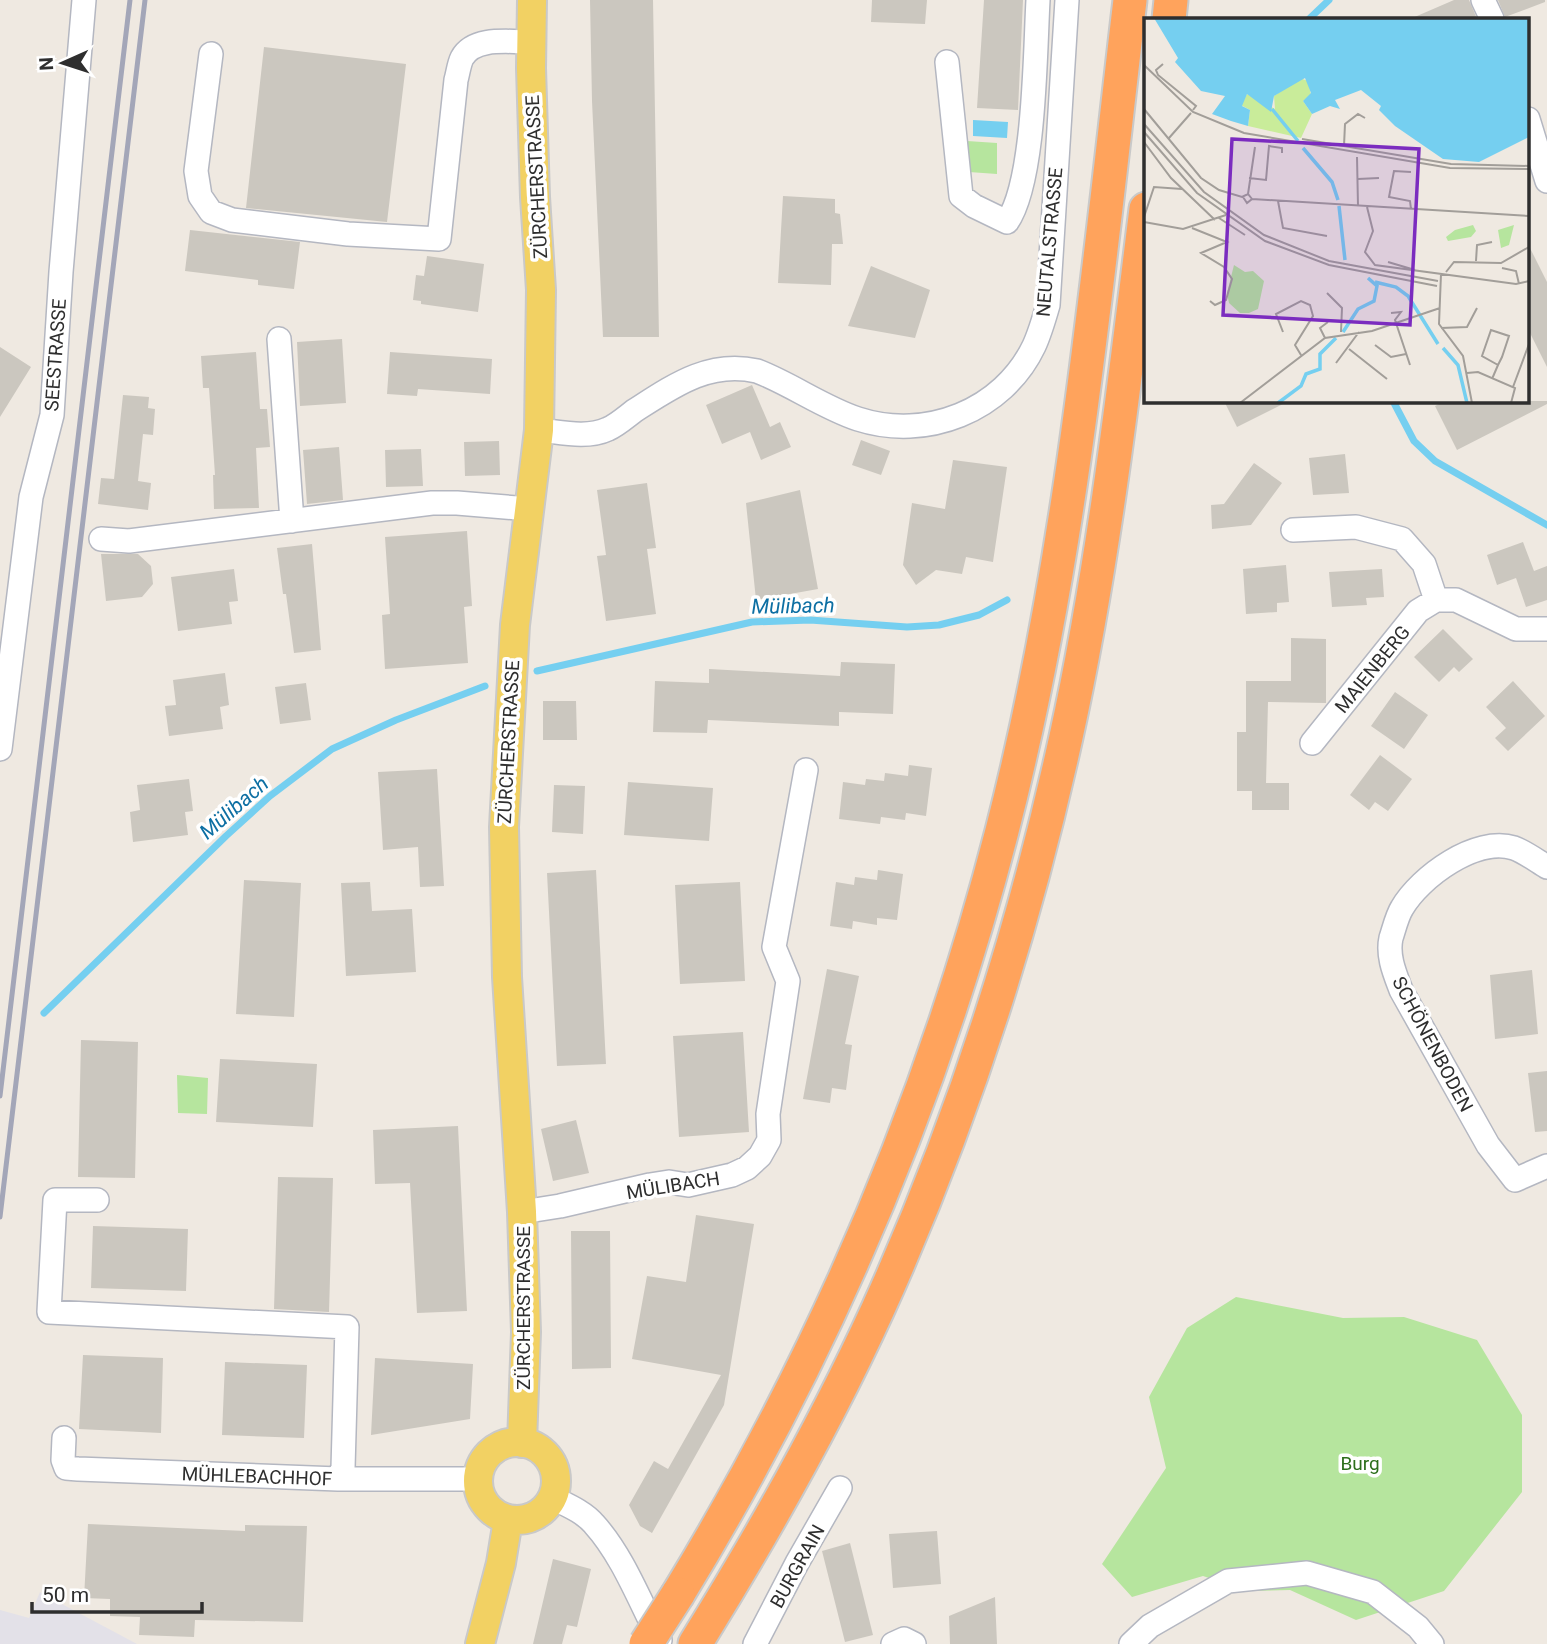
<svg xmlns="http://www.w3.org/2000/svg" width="1547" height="1644" viewBox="0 0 1547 1644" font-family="Roboto,sans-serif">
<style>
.industrial{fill:#e3e1e8}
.green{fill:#b6e59e}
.water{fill:#75cff0}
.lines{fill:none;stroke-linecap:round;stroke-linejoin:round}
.stream{stroke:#75cff0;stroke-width:7}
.building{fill:#cbc7bf}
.minor-casing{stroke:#b4b7c1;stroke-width:26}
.major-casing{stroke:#c9c9c9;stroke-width:32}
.highway-casing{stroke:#c9c9c9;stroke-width:37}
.minor{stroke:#fff;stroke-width:23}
.major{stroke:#f2d163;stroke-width:28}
.highway{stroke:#ffa35c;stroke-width:33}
.rail{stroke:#a3a6b8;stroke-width:5}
.highway-bridge-casing{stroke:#c9c9c9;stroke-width:37;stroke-linecap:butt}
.highway-bridge{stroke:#ffa35c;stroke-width:33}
.labels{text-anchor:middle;stroke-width:7;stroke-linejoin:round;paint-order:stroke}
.street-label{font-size:19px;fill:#2e2e2e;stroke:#fff}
.park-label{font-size:19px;fill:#2c6e1b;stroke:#fff}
.water-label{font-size:21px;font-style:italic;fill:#0d6fa3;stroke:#fff}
.inset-river{fill:none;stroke:#75cff0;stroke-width:3.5}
.inset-road{fill:none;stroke:#a29e99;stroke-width:2}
.view{fill:#7b2cbf;fill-opacity:0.15;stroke:#7b2cbf;stroke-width:3.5}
.inset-edge{fill:none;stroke:#2e2e2e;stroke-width:3.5}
</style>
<rect width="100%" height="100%" fill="#efe9e1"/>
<path class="industrial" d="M40 1592 45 1595 137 1644H0V1610L29 1618Z"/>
<path class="green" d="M967 141 997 143V174L969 172Z
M177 1075 208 1078 207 1114 178 1113Z
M1236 1297 1343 1318 1404 1317 1477 1340 1522 1415V1492L1444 1591 1356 1620 1290 1590 1248 1591 1203 1576 1132 1597 1102 1564 1166 1468 1149 1397 1187 1328Z"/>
<path class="water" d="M973 120 1008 122 1007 138 973 136Z"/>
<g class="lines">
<path class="stream" d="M1309 19 1329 0
M1393 401 1414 441 1435 461 1547 525
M537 671 752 622 810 620 907 627 939 625 979 615 1007 600
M44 1013 226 836 270 796 332 749 396 720 485 686"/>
</g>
<path class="building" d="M590 0H653L659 337H603L592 101Z
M872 0H927L925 24 871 22Z
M984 0H1023L1018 110 977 108Z
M1454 0H1469L1477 19H1410Z
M1498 0H1545V2L1505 17Z
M264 47 406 64 387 222 246 208Z
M783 196 835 199V213L840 214 843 244H832L831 285 778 283Z
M190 230 300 242 294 289 258 285V280L185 271Z
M1528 244 1547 282V367L1528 329Z
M427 256 484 264 478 312 421 304V301L413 300 416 275 424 276Z
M871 266 930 290 915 338 848 326Z
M342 339 346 403 300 406 297 342Z
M0 347 31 367 0 417Z
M256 352 260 409H267L270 447 256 448 259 508 214 509 213 475H215L209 388H203L201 356Z
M390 352 492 359 490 394 418 389 417 396 387 394Z
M752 385 770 427 780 422 791 447 761 460 750 432 722 444 706 405Z
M123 395 149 397 148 408 155 409 153 435 143 434 138 481 151 483 148 510 98 504 101 478 114 479Z
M1224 401H1289L1237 427Z
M1445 401H1547V404L1457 450 1435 406Z
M861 440 890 451 881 475 852 465Z
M499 441 500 475 465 476 464 442Z
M339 447 343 500 307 504 303 450Z
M421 449 423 486 386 487 385 450Z
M1345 454 1349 493 1313 495 1309 458Z
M953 460 1007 467 993 562 966 557 962 574 936 570 916 585 903 565 912 503 945 509Z
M1254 463 1282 483 1251 525 1212 529 1211 505 1224 504Z
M647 483 656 548 647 549 656 614 606 621 597 556 606 555 597 490Z
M800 490 818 589 756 600 746 503Z
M467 531 472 606 464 607 468 663 385 669 382 615 390 614 385 537Z
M1523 542 1534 571 1547 566V600L1526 607 1516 578 1497 585 1487 555Z
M312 544 321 650 294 653 286 594H283L277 548Z
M101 554H138L151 566 153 584 142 597 106 601Z
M1286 565 1289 602 1277 603V612L1246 614 1243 569Z
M234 569 238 601 229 602 232 624 178 631 171 577Z
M1382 569 1384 597 1366 598 1367 605 1332 607 1329 572Z
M1443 629 1473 659 1459 672 1454 667 1439 682 1414 657Z
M1291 638 1326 639V703L1268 702 1266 783H1289V810H1252V791H1237V732H1246V681H1291Z
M841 662 895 664 893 714 839 712V726L708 720 707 733 653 732 655 681 709 683V669L840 676Z
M225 673 229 705 220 707 223 729 169 736 165 706 176 705 173 680Z
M1513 681 1545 716 1508 751 1495 738 1506 728 1486 707Z
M306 683 311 720 280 724 275 687Z
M1395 692 1428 715 1404 749 1371 726Z
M543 701H576L577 740H543Z
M1380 755 1412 779 1388 811 1375 802 1369 810 1350 795Z
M909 765 932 768 926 816 906 813 905 820 881 817 880 824 839 819 843 782 865 785 866 779 884 781 885 773 908 776Z
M437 769 444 886 420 887 418 847 383 850 378 772Z
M189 779 193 811 185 812 188 835 133 842 130 812 140 810 137 785Z
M628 782 713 788 709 841 624 835Z
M554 785 585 786 583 834 552 832Z
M596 870 606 1064 557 1066 547 873Z
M878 870 903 874 897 920 877 918V925L853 921 852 929 830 926 836 882 854 885 855 877 877 880Z
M244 880 301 883 294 1017 236 1014Z
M370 882 372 911 412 909 416 972 346 976 341 883Z
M740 882 745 981 680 984 675 885Z
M827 969 859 976 845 1044 852 1045 846 1090 832 1088 830 1103 803 1099Z
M1532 970 1538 1034 1495 1039 1490 975Z
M743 1032 749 1132 679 1137 673 1036Z
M81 1040 138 1042 135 1178 78 1177Z
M220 1059 317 1064 313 1127 216 1122Z
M1547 1071V1131L1535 1132 1528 1073Z
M576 1120 589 1173 553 1181 541 1129Z
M458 1126 467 1311 417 1313 410 1183 375 1184 373 1130Z
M278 1177 333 1178 329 1312 274 1309Z
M696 1215 754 1224 724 1405 652 1533 640 1526 629 1505 654 1461 668 1469 721 1375 632 1359 647 1276 686 1282Z
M93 1226 188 1229 186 1291 91 1288Z
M571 1231H610L611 1368 572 1369Z
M83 1355 163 1358 161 1433 79 1429Z
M375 1358 473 1364 470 1419 371 1435Z
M225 1362 307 1365 304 1438 222 1435Z
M88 1524 245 1531V1525L307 1526 303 1622 195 1620 194 1637 139 1635 140 1617 110 1616V1599L84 1598Z
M937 1531 941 1584 893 1588 889 1534Z
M850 1543 873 1635 845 1642 822 1551Z
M553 1559 591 1569 577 1627 567 1625 562 1644H533Z
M995 1597 997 1644H950L949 1616Z"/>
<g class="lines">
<defs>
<path id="minor" d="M1483 0 1492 19
M211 54 196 171 200 196 211 212 232 220 348 234 439 239 456 80C458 73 459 64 462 58 474 36 510 42 531 42
M947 62 961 196 974 206 1007 222C1035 182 1035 53 1038 0
M1528 119 1547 181
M279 339 292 521
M539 430C560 432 587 439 608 429 617 425 626 417 634 411 673 386 709 360 757 371 791 384 824 408 858 419 926 441 1003 411 1034 346 1040 333 1044 319 1048 305L1067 0
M1293 530 1356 527 1402 539 1424 564 1436 600
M101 539 129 541 432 503H457L530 509
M1312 743 1418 611 1436 600H1456L1516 629H1547
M0 749 31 497 52 415 61 272 84 0
M1547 867C1537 861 1525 852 1514 848 1476 836 1420 877 1402 908 1397 916 1394 929 1391 938 1387 956 1395 974 1401 990L1488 1145 1515 1180 1547 1166
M97 1200H55L49 1312 347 1327 343 1468 338 1479
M522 1212 560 1206 650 1185 669 1182 688 1185 732 1175 747 1168 760 1156 769 1140 768 1114 788 981 774 947 806 770
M64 1438 63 1460 66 1468 78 1469 338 1479H478
M553 1498C567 1505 584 1512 594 1524 623 1556 640 1602 660 1640
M755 1644 797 1563 840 1488
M893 1644 904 1639 914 1644
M1131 1644 1150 1626 1228 1581 1307 1573 1373 1592 1418 1627 1432 1644"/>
<path id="major" d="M478 1481a39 39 0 1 1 78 0a39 39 0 1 1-78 0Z
M522 1443 526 1332 522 1212 507 977 504 827 515 625 539 430 541 290 535 197 531 68 532 0
M480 1644 501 1563 508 1520"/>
<path id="highway" d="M1169 19 1171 0
M678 1594C824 1355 932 1103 1002 831 1072 559 1097 278 1130 0
M695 1644C762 1536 825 1425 878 1309 961 1126 1023 934 1066 737 1104 563 1124 386 1146 209"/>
</defs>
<use href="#minor" class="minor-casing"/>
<use href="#major" class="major-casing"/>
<use href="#highway" class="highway-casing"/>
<use href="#minor" class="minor"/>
<use href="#major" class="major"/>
<use href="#highway" class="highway"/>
<path class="rail" d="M0 1096 130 0
M0 1217 145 0"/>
<defs>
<path id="highway-bridge" d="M646 1644 678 1594"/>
</defs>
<use href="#highway-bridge" class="highway-bridge-casing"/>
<use href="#highway-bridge" class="highway-bridge"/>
</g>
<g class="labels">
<g class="street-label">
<text transform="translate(536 177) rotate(-93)" y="7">ZÜRCHERSTRASSE</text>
<text transform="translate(1049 242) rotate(-85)" y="7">NEUTALSTRASSE</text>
<text transform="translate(55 355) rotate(-86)" y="7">SEESTRASSE</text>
<text transform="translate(1372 669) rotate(-51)" y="7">MAIENBERG</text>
<text transform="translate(508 742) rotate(-87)" y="7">ZÜRCHERSTRASSE</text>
<text transform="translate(1433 1044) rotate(62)" y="7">SCHÖNENBODEN</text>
<text transform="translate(673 1185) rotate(-9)" y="7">MÜLIBACH</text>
<text transform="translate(523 1308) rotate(-90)" y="7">ZÜRCHERSTRASSE</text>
<text transform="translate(257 1476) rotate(2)" y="7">MÜHLEBACHHOF</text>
<text transform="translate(797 1566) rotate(-61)" y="7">BURGRAIN</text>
</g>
<g class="park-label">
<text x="1360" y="1470">Burg</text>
</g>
<g class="water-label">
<text transform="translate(793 606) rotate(-1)" y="7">Mülibach</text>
<text transform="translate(234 808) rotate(-41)" y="7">Mülibach</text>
</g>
</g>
<g transform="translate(1144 18)">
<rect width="385" height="385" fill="#efe9e1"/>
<path d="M329 207 332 213 327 219 304 223 302 219 311 212ZM370 207 365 227 357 230 354 212ZM90 247 101 254 109 253 120 263 114 291 105 295H96L85 285 83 275Z" fill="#b6e59e"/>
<path d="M156 60 164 63 167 77 159 83 168 96 157 120 104 108 106 92 97 87 103 76 131 91 130 78Z" fill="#c9ec9a"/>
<path d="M10 0H385V119L335 144 299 141 251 108 235 92 237 88 217 72 191 82 196 91 186 88 168 96 159 83 167 75 161 60 130 78 127 94 103 76 98 88 106 92 104 108 87 103 68 96 81 78 57 73 31 44 34 40Z" fill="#75cff0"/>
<path class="inset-river" d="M128 91 154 123M159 130 188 164 194 182M195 188 201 242M231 264 252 269 264 278 294 326M199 314 214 291 230 283 233 268 224 260M299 330 314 347 323 385M134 385 157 368 162 356 176 351V336L192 320"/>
<path class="inset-road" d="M19 46 12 52 14 57 52 88 49 92M0 47 49 94 100 115 306 150 385 151M0 91 57 160 75 172 98 179 104 176 108 181 103 185 99 179M0 106 60 174 120 217 185 243 294 263M0 114 53 175 121 223 185 247 293 268M25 120 47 95M158 121 307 146 385 148M0 124 27 160 71 202M200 128 201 106 214 96 221 100M213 139 214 188M105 160 122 162 125 128 138 130V135M214 161 235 160M104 176 111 129M108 181 385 198M134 183 139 210 183 218M223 189 229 213 221 234 231 247 372 266 385 263M267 191 266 183 245 179 250 153 267 154M0 199 10 169 38 171M75 200 101 217M0 204 39 211 82 197M48 210 83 224 57 235 80 249 88 261 82 282 71 287 66 283M332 243 333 227 348 224M244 244 271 252M358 250 372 253 375 266M302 254 310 244 357 245 385 229M297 256 295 306 319 338 328 385M183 275 198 290 197 314M247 295 257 294 251 302 266 347M297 310 323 309 333 290M139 314 132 296 157 283 166 287 169 298 151 327 157 337M181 320 176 310 184 304M231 327 247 339 262 336M205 331 243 361M192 345 215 314M323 355 334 354 371 370 367 385M348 361 354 347 358 339 365 318 347 312 338 338 354 347M369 369 385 326M96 385 181 320 228 313 296 290"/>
<path class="view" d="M88 121 275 131 266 307 79 297Z"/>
<rect width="385" height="385" class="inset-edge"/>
</g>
<g transform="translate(63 63) rotate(267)" stroke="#ffffff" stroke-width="5" paint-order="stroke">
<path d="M0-5L12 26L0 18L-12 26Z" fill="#2e2e2e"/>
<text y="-10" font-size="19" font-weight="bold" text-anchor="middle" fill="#2e2e2e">N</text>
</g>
<path d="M32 1602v10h170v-10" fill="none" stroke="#2e2e2e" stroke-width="3.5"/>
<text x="42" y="1602" font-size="21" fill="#2e2e2e" stroke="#ffffff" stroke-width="5" paint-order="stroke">50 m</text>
</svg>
